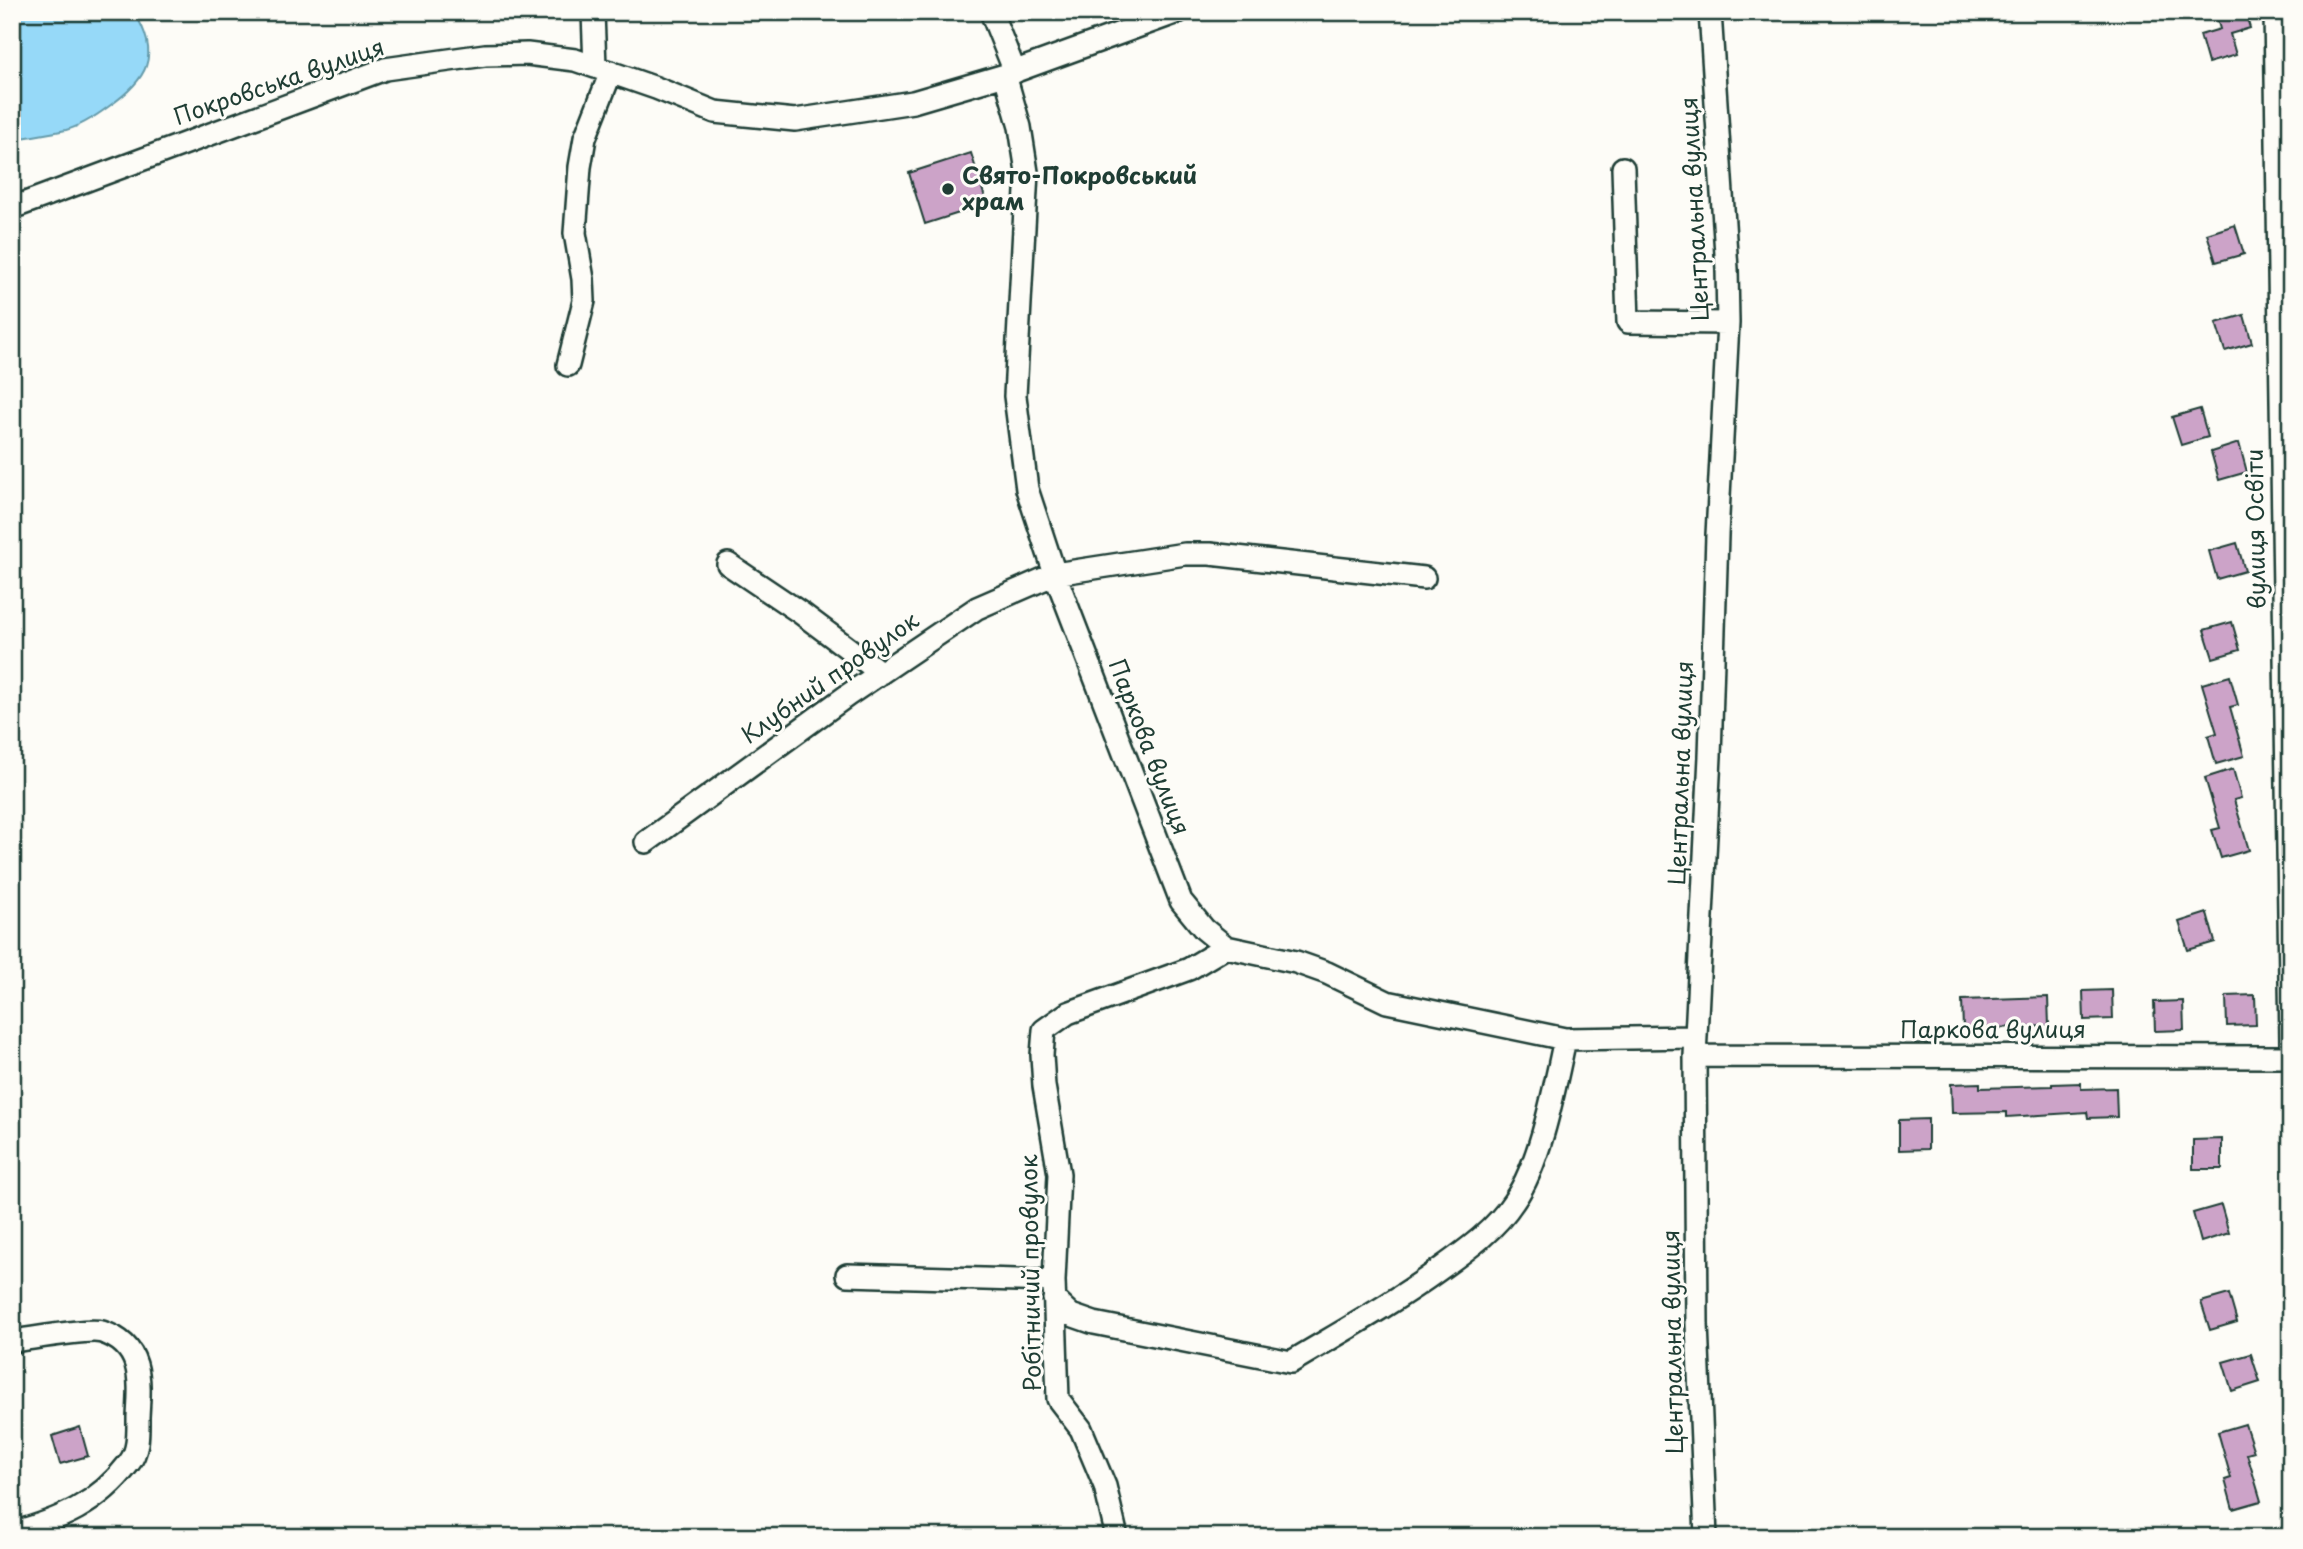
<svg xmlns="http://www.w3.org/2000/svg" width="2303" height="1549" viewBox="0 0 2303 1549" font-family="'Playpen Sans',sans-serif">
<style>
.water{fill:#96d9f8;stroke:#669baa;stroke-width:2}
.building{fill:#cca3c8;stroke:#1f3d34;stroke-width:2}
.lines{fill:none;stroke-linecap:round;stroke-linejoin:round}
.minor-casing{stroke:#1f3d34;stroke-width:26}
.minor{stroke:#fdfcf7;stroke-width:21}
.poi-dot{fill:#1f3d34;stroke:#fdfcf7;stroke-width:2.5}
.labels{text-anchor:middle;stroke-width:6;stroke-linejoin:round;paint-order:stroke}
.street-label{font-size:23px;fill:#1f3d34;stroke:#fdfcf7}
.poi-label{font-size:23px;font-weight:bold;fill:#1f3d34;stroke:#fdfcf7;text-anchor:start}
</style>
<rect width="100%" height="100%" fill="#fdfcf7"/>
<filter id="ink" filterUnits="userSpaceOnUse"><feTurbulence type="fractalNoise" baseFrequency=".0143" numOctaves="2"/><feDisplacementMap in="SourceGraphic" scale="14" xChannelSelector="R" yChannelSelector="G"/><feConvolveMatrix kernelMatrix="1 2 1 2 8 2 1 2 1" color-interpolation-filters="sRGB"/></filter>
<g filter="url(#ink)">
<path class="water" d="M12 12H134C162 56 147 80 108 107 96 116 81 126 66 130 48 134 30 136 12 140Z"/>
<path class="building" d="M2215 12H2245L2250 28 2230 34 2236 55 2208 63 2200 35 2220 29Z
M971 153 987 204 925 224 909 173Z
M2235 225 2244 254 2216 262 2207 234Z
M2244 315 2252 343 2225 351 2216 323Z
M2200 409 2208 437 2181 445 2172 417Z
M2239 443 2247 472 2219 480 2211 452Z
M2237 543 2245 571 2217 579 2209 551Z
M2232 622 2240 650 2213 658 2204 630Z
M2230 676 2238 705 2230 707 2244 756 2216 764 2208 736 2217 733 2202 684Z
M2233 769 2241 798 2234 800 2249 850 2221 858 2212 830 2220 828 2205 778Z
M2207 913 2215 942 2188 950 2179 922Z
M2112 990 2113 1019 2084 1020 2083 991Z
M2255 995 2256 1025 2227 1026 2226 996Z
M2048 997 2049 1026 1963 1029 1962 1000Z
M2183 1001 2184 1030 2155 1031 2154 1002Z
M1980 1083V1088L2052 1086V1084L2081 1083V1089L2116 1088 2117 1117 2088 1118 2087 1112 2007 1117V1112L1952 1113 1951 1084Z
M1928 1119V1149L1899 1150V1120Z
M2222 1139V1169H2193V1140Z
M2221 1205 2229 1233 2201 1242 2193 1213Z
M2229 1294 2237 1322 2210 1330 2201 1302Z
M2251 1354 2260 1382 2232 1391 2223 1362Z
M2245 1424 2254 1452 2247 1454 2261 1501 2233 1509 2225 1480 2231 1478 2218 1432Z
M80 1427 88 1456 60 1464 52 1436Z"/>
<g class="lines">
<defs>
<path id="minor" d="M593 12 595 67
M991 12 1015 72
M2275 12 2291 1044
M1005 75 1020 127 1027 172 1015 396 1027 489 1055 574 1181 901 1204 929 1226 947 1296 962 1327 973 1387 1002 1565 1039 1695 1037
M1623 168 1628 322 1728 323
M12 208 385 69 485 55 527 54 575 60 656 88 715 112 795 120 913 102 1005 75 1178 12
M568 365 584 301 583 279 575 233 580 167 585 138 611 72
M728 564 801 613 881 673
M646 842 848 695 977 608 1055 574 1185 554H1210L1424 578
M1695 1056 2291 1057
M847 1275 1054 1281
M1054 1299 1071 1315 1094 1323 1291 1362C1341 1332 1392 1304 1440 1269 1468 1249 1495 1230 1514 1201 1541 1163 1555 1085 1565 1039
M12 1341C30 1339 89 1328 102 1332 144 1345 140 1382 138 1417 138 1432 139 1451 129 1463 98 1504 60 1520 12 1533
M1117 1537 1105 1486 1081 1429 1058 1399 1054 1281 1059 1174 1044 1086 1042 1055 1044 1030 1068 1013 1189 969 1226 947
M1706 1537 1697 1324 1695 1056 1710 756 1717 535 1728 323 1727 269 1710 12"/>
</defs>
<use href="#minor" class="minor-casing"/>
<use href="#minor" class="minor"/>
</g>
</g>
<circle class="poi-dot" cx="948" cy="189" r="7"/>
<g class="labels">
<g class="street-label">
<text transform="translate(279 82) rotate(-19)" y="8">Покровська вулиця</text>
<text transform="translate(1695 209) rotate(-93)" y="8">Центральна вулиця</text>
<text transform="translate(2256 529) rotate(-91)" y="8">вулиця Освіти</text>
<text transform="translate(830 678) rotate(-35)" y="8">Клубний провулок</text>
<text transform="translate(1149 747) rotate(69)" y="8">Паркова вулиця</text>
<text transform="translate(1681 773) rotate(-88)" y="8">Центральна вулиця</text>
<text x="1993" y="1038">Паркова вулиця</text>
<text transform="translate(1031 1273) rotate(-91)" y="8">Робітничий провулок</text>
<text transform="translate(1673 1342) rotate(-91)" y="8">Центральна вулиця</text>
</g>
<g class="poi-label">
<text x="962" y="184">Свято-Покровський<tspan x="962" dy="26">храм</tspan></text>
</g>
</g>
<rect width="2303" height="1549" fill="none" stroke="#fdfcf7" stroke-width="42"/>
<rect x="21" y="21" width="2261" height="1507" fill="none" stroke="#1f3d34" stroke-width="2.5" filter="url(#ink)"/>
</svg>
